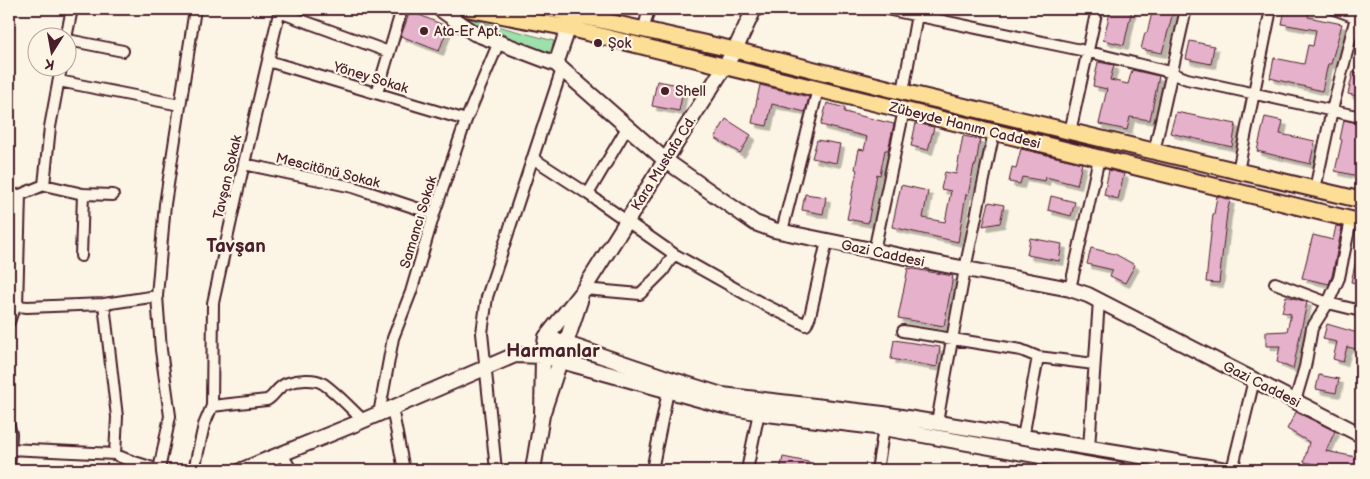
<svg xmlns="http://www.w3.org/2000/svg" width="1370" height="479" viewBox="0 0 1370 479" font-family="'Balsamiq Sans',sans-serif">
<style>
.green{fill:#9de0ac;stroke:#74806c}
.building{fill:#e6b1cb;stroke:#4a1f2b;filter:url(#shadow)}
.lines{fill:none;stroke-linecap:round;stroke-linejoin:round}
.street-casing{stroke:#4a1f2b;stroke-width:14}
.secondary-casing{stroke:#4a1f2b;stroke-width:18}
.primary-casing{stroke:#4a1f2b;stroke-width:19}
.street{stroke:#fcf5e5;stroke-width:10}
.secondary{stroke:#fcf5e5;stroke-width:14}
.primary{stroke:#fdde96;stroke-width:15}
.poi-dot{fill:#4a1f2b;stroke:#fcf5e5;stroke-width:2}
.labels{text-anchor:middle;stroke-width:4.5;stroke-linejoin:round;paint-order:stroke}
.poi-label{font-size:14px;fill:#4a1f2b;stroke:#fcf5e5;text-anchor:start}
.street-label{font-size:14px;fill:#4a1f2b;stroke:#fcf5e5}
.district-label{font-size:19px;font-weight:bold;fill:#4a1f2b;stroke:#fcf5e5}
</style>
<defs>
<filter id="shadow"><feDropShadow dx="4.5" dy="4.5" stdDeviation="0" flood-color="#0004"/></filter>
</defs>
<rect width="100%" height="100%" fill="#fcf5e5"/>
<filter id="ink" filterUnits="userSpaceOnUse"><feTurbulence type="fractalNoise" baseFrequency=".02" numOctaves="2"/><feDisplacementMap in="SourceGraphic" scale="10" xChannelSelector="R" yChannelSelector="G"/><feConvolveMatrix kernelMatrix="1 2 1 2 8 2 1 2 1" color-interpolation-filters="sRGB"/></filter>
<g filter="url(#ink)">
<path class="green" d="M459 16 554 41 550 53 516 40Z"/>
<path class="building" d="M1111 9H1132L1124 45 1103 40Z
M1153 9H1174L1162 53 1141 49 1145 33H1147Z
M1285 9 1309 12 1308 17 1342 24 1331 64H1328L1322 91 1270 78 1274 58 1304 64 1308 45 1313 46 1316 30 1282 24Z
M410 11 448 27 439 51 401 36Z
M1190 41 1214 46 1211 64 1186 59Z
M1098 62 1114 65 1110 80 1128 84 1132 70 1159 76 1150 120 1130 117 1127 130 1099 124 1107 89 1093 86Z
M1353 72 1361 74V97L1348 94Z
M657 81 684 86 679 111 652 106Z
M760 85 809 97 805 112 772 104 767 126 752 123Z
M827 103 845 108 844 112 894 124 888 150H885L880 175 877 174 868 223 847 219 857 170 855 169 859 149 864 150 867 137 821 125Z
M1176 112 1236 124 1232 147 1170 133Z
M1265 117 1283 121 1280 134 1315 141 1310 164 1257 151Z
M726 119 751 135 740 153 715 138Z
M1344 120 1361 124V162L1358 176 1335 171 1342 140 1340 139Z
M916 123 934 127 928 150 911 146Z
M963 136 980 139 976 165H974L968 195 966 194 958 242 892 227 901 185 928 191 923 218 945 222 951 191 941 189 945 172 956 174Z
M817 140 840 144 836 163 812 158Z
M1021 149 1082 163 1077 185 1046 177 1045 181 1022 177 1020 184 1009 182 1012 167 1016 168Z
M1109 170 1124 174 1118 199 1104 195Z
M805 194 826 197 823 214 802 210Z
M1051 196 1075 202 1071 216 1048 210Z
M1217 196 1230 200 1227 213 1219 283 1206 282 1213 214H1214Z
M989 202 1004 205 1000 223 983 226Z
M1336 226 1342 227 1332 276 1329 284 1302 278 1313 235 1333 240Z
M1030 238 1062 244 1059 261 1027 255Z
M1091 248 1115 254 1135 265 1125 283 1110 276 1113 270 1087 264Z
M1358 252H1361V284L1351 282Z
M908 268 953 276 944 326 898 318Z
M1286 296 1307 302 1293 369 1277 362 1280 346H1266V332L1287 331 1291 314 1282 312Z
M1327 324 1361 334V350L1347 347 1343 362 1333 359 1337 342 1323 339Z
M894 340 940 347 937 367 891 359Z
M1319 375 1339 379 1336 393 1316 389Z
M1296 412 1335 431 1326 451 1361 458V470H1344L1304 462 1309 442 1287 429Z
M783 457 813 463 812 470H780Z"/>
<g class="lines">
<defs>
<path id="street" d="M886 9 1081 50 1166 71 1187 79 1361 117
M1334 9 1361 19
M279 12 389 52
M643 31 649 9
M66 38 72 9
M68 40 123 51
M268 61 466 120
M59 81 180 105
M903 92 918 9
M377 93 402 9
M1070 132 1097 9
M1154 152 1186 9
M534 159 588 194 674 254 763 304 806 325 810 316 827 241
M244 164 353 187 434 214
M1238 171 1271 9
M44 185 50 127 61 68
M1315 189 1332 110 1356 17
M588 194 628 126
M9 196 20 195 44 185 83 194 113 195
M782 231 818 89
M874 251 904 110
M81 256 83 194
M1275 283 1328 303 1361 311
M584 289 640 294 663 271 674 254
M1070 289 1099 158
M104 304 117 417 115 454
M17 306 27 307 104 304 157 296
M9 322 12 313 17 306 20 195
M903 331 1021 350 1038 357 1094 364
M1295 401 1305 367 1312 328 1328 303 1339 278 1351 220
M212 406 267 400C275 396 277 386 288 383 297 380 314 378 322 383 334 390 353 411 363 420
M392 408 404 470
M379 414 393 338 411 292 434 214 466 120 499 42
M937 422 965 269 994 132
M9 426 11 434 9 470
M1023 437 1038 357
M1089 448 1099 300
M9 449 115 454C128 462 143 463 157 470
M282 454 291 470
M159 470 170 416 161 350 157 296 165 204 195 9
M194 470 204 425 212 406 213 303 236 198 280 9
M496 470 482 333 487 297 562 69
M652 470 668 391
M747 470 759 412
M877 470 884 428
M1232 470 1254 380"/>
<path id="secondary" d="M440 9 474 33 556 64 665 160 755 223 774 230 925 261 1070 289 1088 295 1361 435
M556 64 572 17
M546 337 667 378 722 395 883 414 1226 470
M542 415 543 356 546 337 584 289 735 50 754 9
M242 470 355 424 515 355 543 356 724 406 767 414 884 428 1119 470
M533 470 542 415 580 301"/>
<path id="primary" d="M468 9 568 28 1361 222
M550 9 735 50 903 92 1361 200"/>
</defs>
<use href="#street" class="street-casing"/>
<use href="#secondary" class="secondary-casing"/>
<use href="#primary" class="primary-casing"/>
<use href="#street" class="street"/>
<use href="#secondary" class="secondary"/>
<use href="#primary" class="primary"/>
</g>
</g>
<g class="poi-dot">
<circle cx="424" cy="31" r="5"/>
<circle cx="598" cy="43" r="5"/>
<circle cx="665" cy="91" r="5"/>
</g>
<g class="labels">
<g class="poi-label">
<text x="434" y="36">Ata-Er Apt.</text>
<text x="608" y="48">Şok</text>
<text x="675" y="96">Shell</text>
</g>
<g class="street-label">
<text transform="translate(371 77) rotate(17)" y="5">Yöney Sokak</text>
<text transform="translate(965 125) rotate(14)" y="5">Zübeyde Hanım Caddesi</text>
<text transform="translate(663 163) rotate(-58)" y="5">Kara Mustafa Cd.</text>
<text transform="translate(328 170) rotate(14)" y="5">Mescitönü Sokak</text>
<text transform="translate(227 177) rotate(-77)" y="5">Tavşan Sokak</text>
<text transform="translate(418 222) rotate(-73)" y="5">Samancı Sokak</text>
<text transform="translate(883 253) rotate(12)" y="5">Gazi Caddesi</text>
<text transform="translate(1262 384) rotate(27)" y="5">Gazi Caddesi</text>
</g>
<g class="district-label">
<text x="236" y="252">Tavşan</text>
<text x="553" y="357">Harmanlar</text>
</g>
</g>
<rect width="1370" height="479" fill="none" stroke="#fcf5e5" stroke-width="30"/>
<rect x="15" y="15" width="1340" height="449" fill="none" stroke="#4a1f2b" stroke-width="2" filter="url(#ink)"/>
<g transform="translate(52 52) rotate(191)"><circle r="24" fill="#fcf5e5" stroke="#b59f9b"/>
<path d="M0-4L9 19L0 12L-9 19Z" fill="#4a1f2b"/>
<text y="-8" font-size="14" font-weight="bold" text-anchor="middle" fill="#4a1f2b">K</text>
</g>
</svg>
